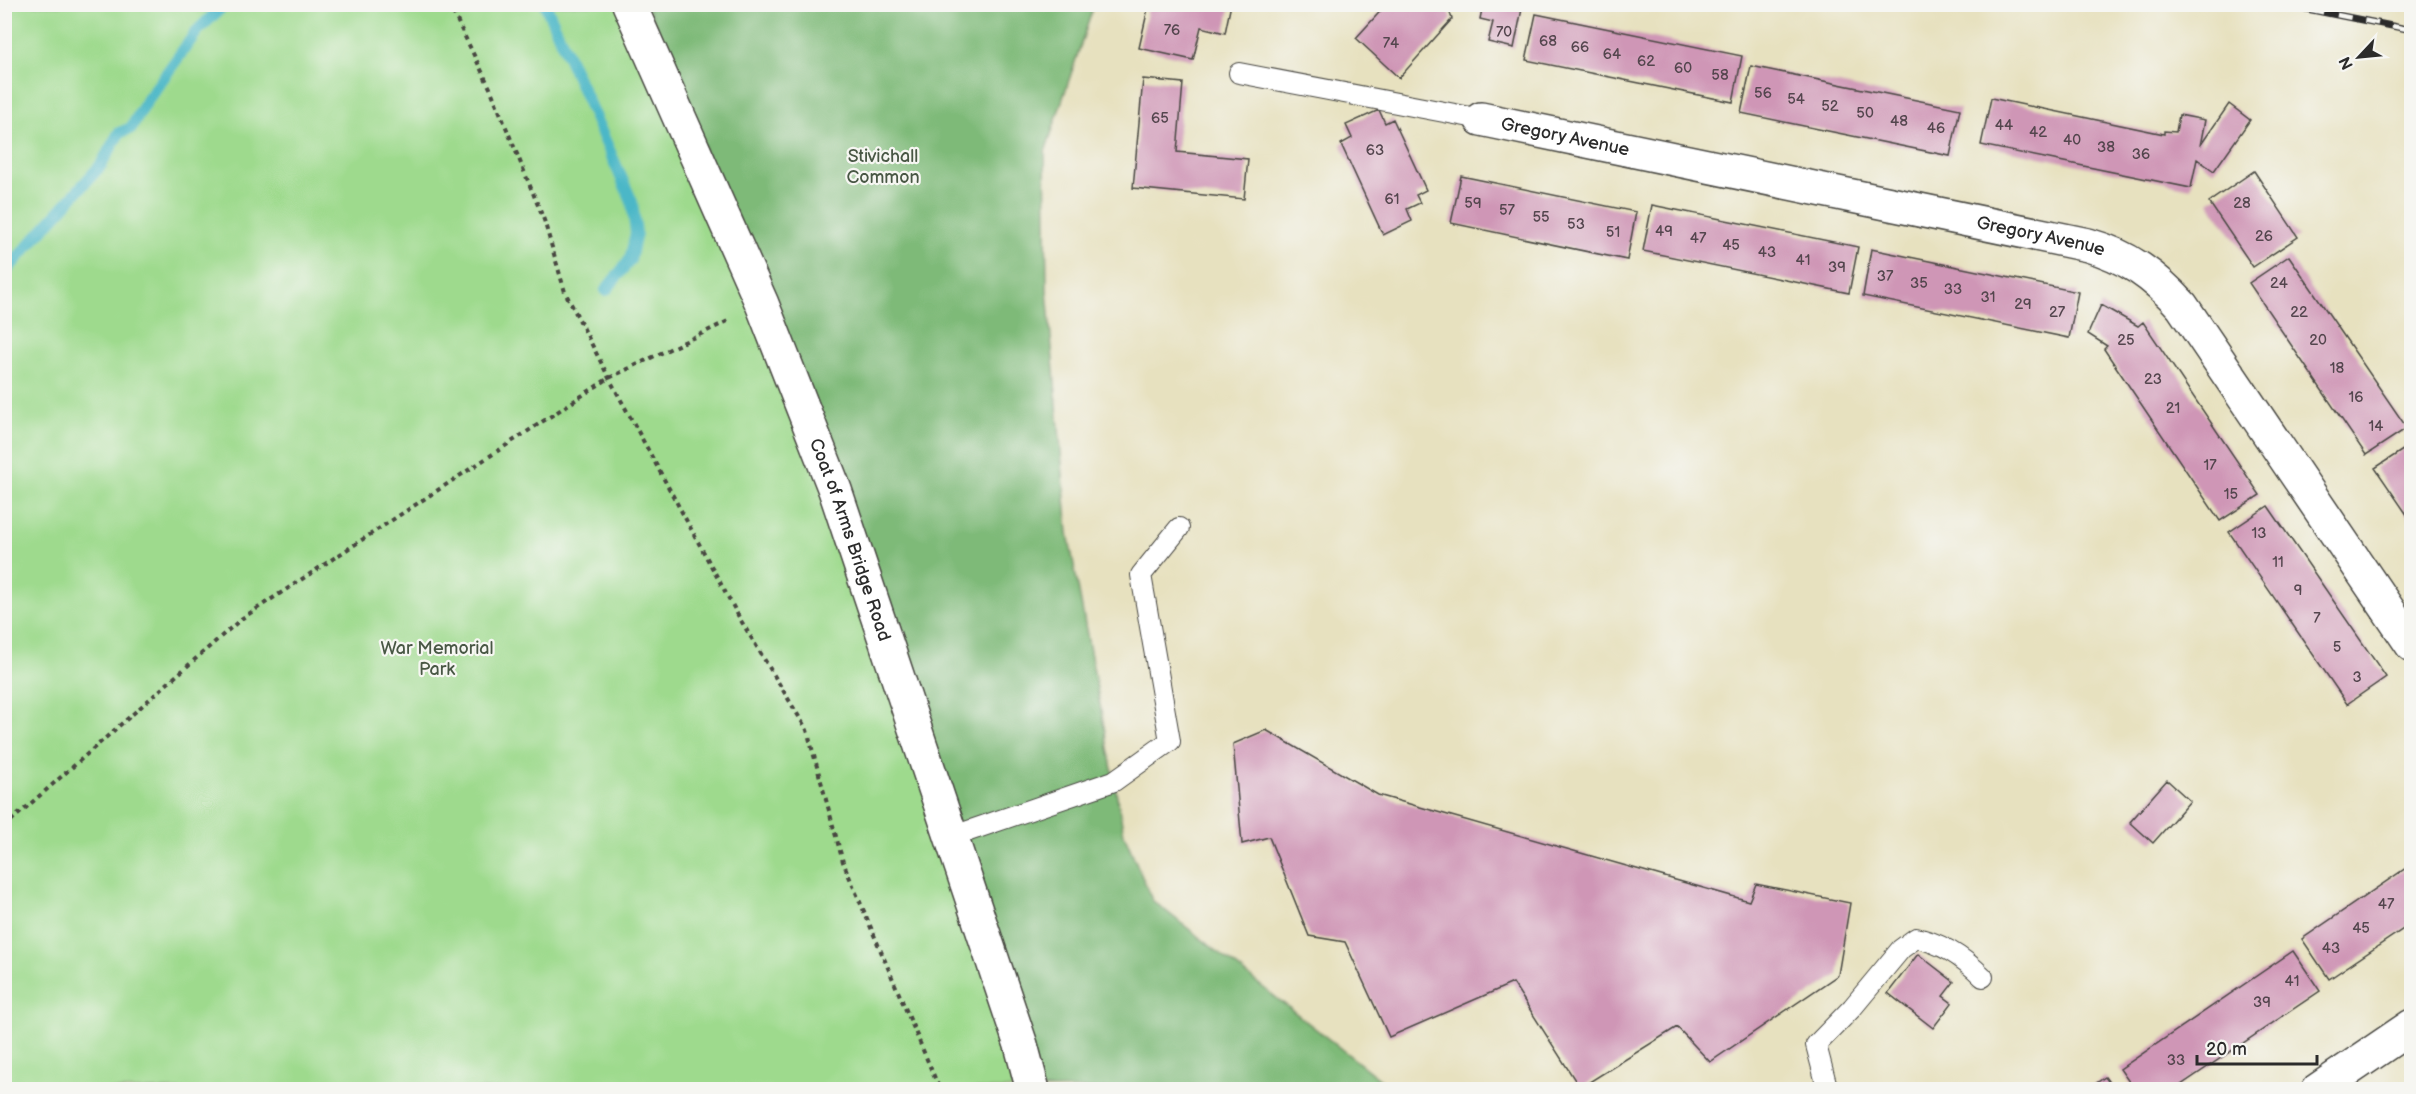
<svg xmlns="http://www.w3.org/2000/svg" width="2416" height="1094" viewBox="0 0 2416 1094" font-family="'Balsamiq Sans',sans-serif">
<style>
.green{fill:#9eda8d;stroke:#64825c;stroke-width:1.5}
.forest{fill:#7eba78;stroke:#547252;stroke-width:1.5}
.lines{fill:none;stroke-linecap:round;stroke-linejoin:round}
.stream{stroke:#4bb7c7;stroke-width:12}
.building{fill:#cf96b6}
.service-casing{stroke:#474641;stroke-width:22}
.minor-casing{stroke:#474641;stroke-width:36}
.tertiary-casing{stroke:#474641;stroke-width:36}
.path{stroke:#474641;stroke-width:4;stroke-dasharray:4.5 4.5;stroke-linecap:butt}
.service{stroke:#fff;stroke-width:20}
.minor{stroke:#fff;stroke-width:33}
.tertiary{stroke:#fff;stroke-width:33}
.rail-casing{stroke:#2b2b2b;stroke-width:7}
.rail{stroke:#f6f6f2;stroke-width:4.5;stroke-dasharray:14;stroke-linecap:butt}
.labels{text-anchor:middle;stroke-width:4.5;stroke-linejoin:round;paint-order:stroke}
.number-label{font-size:15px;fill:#54464e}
.street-label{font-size:18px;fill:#2b2b2b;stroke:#f6f6f2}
.park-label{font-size:18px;fill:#485744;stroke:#f6f6f2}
</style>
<rect width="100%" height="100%" fill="#f6f6f2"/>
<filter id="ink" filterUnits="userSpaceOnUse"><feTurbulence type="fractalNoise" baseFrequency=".0167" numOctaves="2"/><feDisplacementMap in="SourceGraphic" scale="12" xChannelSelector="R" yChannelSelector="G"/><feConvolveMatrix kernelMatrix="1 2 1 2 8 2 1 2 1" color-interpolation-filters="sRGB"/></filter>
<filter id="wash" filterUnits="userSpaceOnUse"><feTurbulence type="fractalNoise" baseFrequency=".008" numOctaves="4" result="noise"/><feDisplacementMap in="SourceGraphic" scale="24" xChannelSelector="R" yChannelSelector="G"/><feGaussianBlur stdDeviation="1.35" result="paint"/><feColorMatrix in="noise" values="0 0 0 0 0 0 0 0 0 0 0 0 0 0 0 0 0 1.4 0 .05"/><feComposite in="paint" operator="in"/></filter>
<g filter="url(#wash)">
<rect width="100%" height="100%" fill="#e7e1bf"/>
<path class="green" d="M5 5H647L666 46 762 304 1033 1089 5 1090Z"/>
<path class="forest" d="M647 5H1094L1045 152 1047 290 1068 533 1124 834 1152 900 1392 1089H1033L762 304 666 46Z"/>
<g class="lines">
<path class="stream" d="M545 4 632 202 636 233 630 260 606 290
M4 273 101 165 119 133 131 128 148 99 197 31 225 4"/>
</g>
<g id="blocks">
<path class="building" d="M1149 4H1231L1225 33 1201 27 1193 60 1139 48Z
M1387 4H1447L1452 19 1399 78 1356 38Z
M1483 4H1523L1514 48 1488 42 1493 22 1480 19Z
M1536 14 1742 56 1733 102 1526 60Z
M1751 66 1960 109 1950 156 1741 113Z
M1143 79 1183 83 1177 152 1248 159 1244 199 1133 188Z
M1991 98 2164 134V131L2176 132 2179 115 2205 120 2200 146 2229 104 2250 120 2214 171 2197 159 2191 188 1981 145Z
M1379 110 1385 123 1393 119 1426 190 1416 195 1420 203 1407 209 1412 221 1383 235 1341 144 1352 138 1346 125Z
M2254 171 2298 237 2253 267 2209 202Z
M1461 176 1636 212 1627 260 1451 223Z
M1652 205 1858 247 1849 293 1643 251Z
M1871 249 2078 292 2069 338 1863 296Z
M2289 256 2407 428 2366 455 2249 283Z
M2101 305 2138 326 2143 322 2260 495 2220 521 2104 349 2107 346 2088 334Z
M2412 444V522L2375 468Z
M2268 506 2386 677 2347 704 2229 532Z
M1266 730 1378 795 1749 901 1756 884 1850 903 1838 975 1710 1062 1677 1027 1580 1088 1513 983 1389 1037 1345 942 1309 936 1269 837 1242 844 1233 744Z
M2167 780 2190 801 2153 843 2130 822Z
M2412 864V923L2329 979 2302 939Z
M2293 951 2320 991 2175 1089H2134L2120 1069Z
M1918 954 1954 982 1943 996 1952 1003 1933 1028 1888 993Z
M2105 1077 2114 1089H2088Z"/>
</g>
</g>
<g filter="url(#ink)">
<use href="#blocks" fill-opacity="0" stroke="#474641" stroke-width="1.5"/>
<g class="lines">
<defs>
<path id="service" d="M1239 73 1481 119
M951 837 1114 781 1170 741 1141 575 1179 528
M1830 1090 1826 1083 1816 1045 1852 1008 1901 949 1916 938C1943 943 1964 958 1983 977"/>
<g id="minor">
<path id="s1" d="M1481 119 2088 245C2127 256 2155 276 2182 306L2412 645"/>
<path d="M2318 1090 2412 1026"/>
</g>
<g id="tertiary">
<path id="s2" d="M629 4 762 304 835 490 1021 1045 1033 1090"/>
</g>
</defs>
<use href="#service" class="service-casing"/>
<use href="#minor" class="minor-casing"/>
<use href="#tertiary" class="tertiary-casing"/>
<path class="path" d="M449 4 490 88 544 220 565 292 609 378 740 619 807 730 843 862 940 1090
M4 827 241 619 609 378 728 321"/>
<use href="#service" class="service"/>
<use href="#minor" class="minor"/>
<use href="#tertiary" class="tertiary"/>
<defs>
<path id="rail" d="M2282 4 2412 30
M2396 4 2412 8"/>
</defs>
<use href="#rail" class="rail-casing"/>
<use href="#rail" class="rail"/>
</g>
</g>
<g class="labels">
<g class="number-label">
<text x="1172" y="35">76</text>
<text x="1504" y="37">70</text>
<text x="1548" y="46">68</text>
<text x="1391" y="48">74</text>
<text x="1580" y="52">66</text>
<text x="1612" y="59">64</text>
<text x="1646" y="66">62</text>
<text x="1683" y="73">60</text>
<text x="1720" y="80">58</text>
<text x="1763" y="98">56</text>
<text x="1796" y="104">54</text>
<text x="1830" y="111">52</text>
<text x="1865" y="118">50</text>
<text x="1160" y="123">65</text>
<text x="1899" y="126">48</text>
<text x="2004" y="130">44</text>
<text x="1936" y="133">46</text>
<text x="2038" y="137">42</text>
<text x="2072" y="145">40</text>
<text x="2106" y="152">38</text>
<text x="1375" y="155">63</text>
<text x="2141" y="159">36</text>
<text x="1392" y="204">61</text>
<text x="1473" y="208">59</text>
<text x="2242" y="208">28</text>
<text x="1507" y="215">57</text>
<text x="1541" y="222">55</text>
<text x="1576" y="229">53</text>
<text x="1664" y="236">49</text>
<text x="1613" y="237">51</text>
<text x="2264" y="241">26</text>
<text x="1698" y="243">47</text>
<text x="1731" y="250">45</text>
<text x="1767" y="257">43</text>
<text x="1803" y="265">41</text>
<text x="1837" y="272">39</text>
<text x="1885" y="281">37</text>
<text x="1919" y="288">35</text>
<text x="2279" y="288">24</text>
<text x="1953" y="294">33</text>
<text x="1988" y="302">31</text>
<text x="2023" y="309">29</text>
<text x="2057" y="317">27</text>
<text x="2299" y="317">22</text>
<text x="2126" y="345">25</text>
<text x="2318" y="345">20</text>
<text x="2337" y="373">18</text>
<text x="2153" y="384">23</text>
<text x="2356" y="402">16</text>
<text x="2173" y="413">21</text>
<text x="2376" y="431">14</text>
<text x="2210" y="470">17</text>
<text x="2231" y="499">15</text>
<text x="2259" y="538">13</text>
<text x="2278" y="567">11</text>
<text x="2298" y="595">9</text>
<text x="2317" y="623">7</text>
<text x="2337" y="652">5</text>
<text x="2357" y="682">3</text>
<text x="2386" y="909">47</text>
<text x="2361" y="933">45</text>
<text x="2331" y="953">43</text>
<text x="2292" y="986">41</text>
<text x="2262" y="1007">39</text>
<text x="2176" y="1065">33</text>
</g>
<g class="street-label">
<text dy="6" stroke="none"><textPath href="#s1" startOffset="86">Gregory Avenue</textPath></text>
<text dy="6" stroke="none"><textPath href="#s1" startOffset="572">Gregory Avenue</textPath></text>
<text dy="6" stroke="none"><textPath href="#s2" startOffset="580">Coat of Arms Bridge Road</textPath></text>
</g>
<g class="park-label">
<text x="883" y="162">Stivichall<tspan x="883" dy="21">Common</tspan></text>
<text x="437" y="654">War Memorial<tspan x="437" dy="21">Park</tspan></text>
</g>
</g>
<rect width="2416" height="1094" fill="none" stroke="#f6f6f2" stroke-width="24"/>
<g transform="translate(2359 57) rotate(244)" stroke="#f6f6f2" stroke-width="4.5" paint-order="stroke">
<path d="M0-4.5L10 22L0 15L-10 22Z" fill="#2b2b2b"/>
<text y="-9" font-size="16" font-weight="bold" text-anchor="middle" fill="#2b2b2b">N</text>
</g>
<path d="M2197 1055v9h120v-9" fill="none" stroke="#2b2b2b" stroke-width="3"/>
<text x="2206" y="1055" font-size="18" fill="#2b2b2b" stroke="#f6f6f2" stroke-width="4.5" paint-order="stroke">20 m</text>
</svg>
